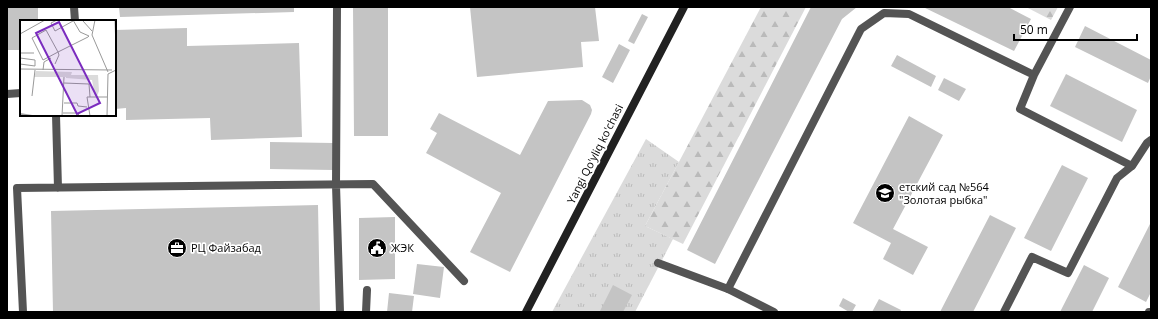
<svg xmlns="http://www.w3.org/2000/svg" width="1158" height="319" viewBox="0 0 1158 319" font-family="'Open Sans',sans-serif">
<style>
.grass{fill:url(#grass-tufts)}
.forest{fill:url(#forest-firs)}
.building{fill:#c4c4c4}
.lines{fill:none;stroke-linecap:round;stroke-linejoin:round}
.lane{stroke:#545454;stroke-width:8}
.street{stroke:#545454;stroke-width:8}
.secondary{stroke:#212121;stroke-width:8}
.labels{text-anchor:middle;stroke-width:3.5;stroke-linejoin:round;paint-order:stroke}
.street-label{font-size:11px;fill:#000;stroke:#fff}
.poi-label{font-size:11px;fill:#000;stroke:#fff;text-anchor:start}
.inset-river{fill:none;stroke:#a2a2a2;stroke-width:2}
.inset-road{fill:none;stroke:#999;stroke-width:1}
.view{fill:#7b2cbf;fill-opacity:0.15;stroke:#7b2cbf;stroke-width:2}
.inset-edge{fill:none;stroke:#000;stroke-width:2}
</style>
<defs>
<pattern id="grass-tufts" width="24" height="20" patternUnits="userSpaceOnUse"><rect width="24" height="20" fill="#dbdbdb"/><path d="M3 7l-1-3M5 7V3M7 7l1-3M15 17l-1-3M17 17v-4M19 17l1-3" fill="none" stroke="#bababa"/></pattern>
<pattern id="forest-firs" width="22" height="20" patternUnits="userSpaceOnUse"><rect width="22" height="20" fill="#dbdbdb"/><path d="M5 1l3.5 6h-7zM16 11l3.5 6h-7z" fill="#bababa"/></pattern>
</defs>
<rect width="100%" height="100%" fill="#fff"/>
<path class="grass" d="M646 139 679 162 645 226 673 239 635 312H552Z"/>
<path class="forest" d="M761 7H806L683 244 645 226Z
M1026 7H1058L1051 20Z"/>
<path class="building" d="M7 7H38V21H21V50H7Z
M119 7H294V12L120 17Z
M353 7H388V136H354Z
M470 7H595L599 41 581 42 583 67 477 77Z
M811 7H857L842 19 715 264 687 250Z
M923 7H1008L1031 19 1014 51Z
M642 14 648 17 634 44 628 41Z
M1085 26 1151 60V76L1148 83 1075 47Z
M187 28V46L299 43 302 137 211 140 210 118 126 120V108L115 109V30Z
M619 44 630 50 613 83 602 77Z
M897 55 936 76 931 87 891 66Z
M1066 74 1137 110 1122 142 1050 106Z
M944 78 966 89 959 101 938 90Z
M582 100 590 105 592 110 591 114 510 272 470 252 501 193 426 153 437 133 430 129 439 113 520 155 548 101Z
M909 116 943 135 893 229 928 247 913 275 883 259 891 243 853 223Z
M270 142 333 143V170L270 169Z
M1062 165 1088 178 1051 251 1024 238Z
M318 205 320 312H53L51 211Z
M990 215 1016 228 989 281 973 312H940Z
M395 217V279L359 280V218Z
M1151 222V292L1146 302 1118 287Z
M417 264 444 267 440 298 413 294Z
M1084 265 1109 278 1092 312H1060Z
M613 285 632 295 623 312H601L600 311Z
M389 293 414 296 412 312H387Z
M843 298 856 305 852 312H849L839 306Z
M879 299 901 310 900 312H872Z"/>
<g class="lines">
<path class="lane" d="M74 7 75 21
M337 7 336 185 340 312
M1070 7 1034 75 1020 109 1132 166 1147 143 1151 140
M7 94 21 93
M56 115 58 188
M728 289 861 29 884 13 909 14 1034 75
M23 312 17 188 373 184 464 281
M366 312 367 290
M1004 312 1032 257 1068 273 1117 178 1132 166
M1149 312H1151"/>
<path class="street" d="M658 263 728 289 774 312"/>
<path class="secondary" d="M526 312 684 7"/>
</g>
<defs>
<symbol id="school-disc" viewBox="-11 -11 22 22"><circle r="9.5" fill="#000" stroke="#fff"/><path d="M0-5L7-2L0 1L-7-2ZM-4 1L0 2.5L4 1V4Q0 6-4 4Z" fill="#fff"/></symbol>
<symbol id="office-disc" viewBox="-11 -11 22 22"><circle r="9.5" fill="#000" stroke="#fff"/><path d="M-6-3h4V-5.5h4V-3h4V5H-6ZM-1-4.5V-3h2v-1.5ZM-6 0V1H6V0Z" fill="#fff"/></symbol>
<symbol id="civic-disc" viewBox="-11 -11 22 22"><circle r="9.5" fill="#000" stroke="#fff"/><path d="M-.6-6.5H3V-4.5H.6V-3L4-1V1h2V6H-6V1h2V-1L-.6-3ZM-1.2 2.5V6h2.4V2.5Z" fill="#fff"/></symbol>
</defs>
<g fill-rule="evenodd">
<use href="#school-disc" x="874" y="182" width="22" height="22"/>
<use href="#office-disc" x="166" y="237" width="22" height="22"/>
<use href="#civic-disc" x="366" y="237" width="22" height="22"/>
</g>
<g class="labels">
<g class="street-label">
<text transform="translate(595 154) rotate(-63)" y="4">Yangi Qo'yliq ko'chasi</text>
</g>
<g class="poi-label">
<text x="899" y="191">етский сад №564<tspan x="899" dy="13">"Золотая рыбка"</tspan></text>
<text x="191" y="252">РЦ Файзабад</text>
<text x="391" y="252">ЖЭК</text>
</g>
</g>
<g transform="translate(20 20)">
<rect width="96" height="96" fill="#fff"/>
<path d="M16 51 52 52 51 55H46V57H14Z" fill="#dbdbdb"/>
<path d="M46 55H78L79 71 77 76H75L72 60 46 58Z" fill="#dbdbdb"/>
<path class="inset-river" d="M0 94 12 96"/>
<path class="inset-road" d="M37 0 31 3 35 11 53 1M75 0 72 15 88 52M95 0 96 29M63 1 72 11M0 14 25 0M0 33H14M0 38 15 40V46L0 44M35 44 39 35 38 32 26 10 12 18 23 40 38 32 68 17 69 16 60 12 53 0M0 49 92 50M23 50 24 42 31 38M44 63 69 64 70 77M12 76 15 50M44 83H57L58 86 67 87M43 93H57L60 96M42 96 44 57M70 96 67 77H87M87 96 88 54 96 50"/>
<path class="view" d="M39 2 80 83 57 94 16 13Z"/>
<rect width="96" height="96" class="inset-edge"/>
</g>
<rect width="1158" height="319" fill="none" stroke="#000000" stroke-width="16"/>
<path d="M1014 34v6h123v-6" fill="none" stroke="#000000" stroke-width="2"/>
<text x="1020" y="34" font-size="12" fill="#000000" stroke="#ffffff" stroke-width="3" paint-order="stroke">50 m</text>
</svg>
